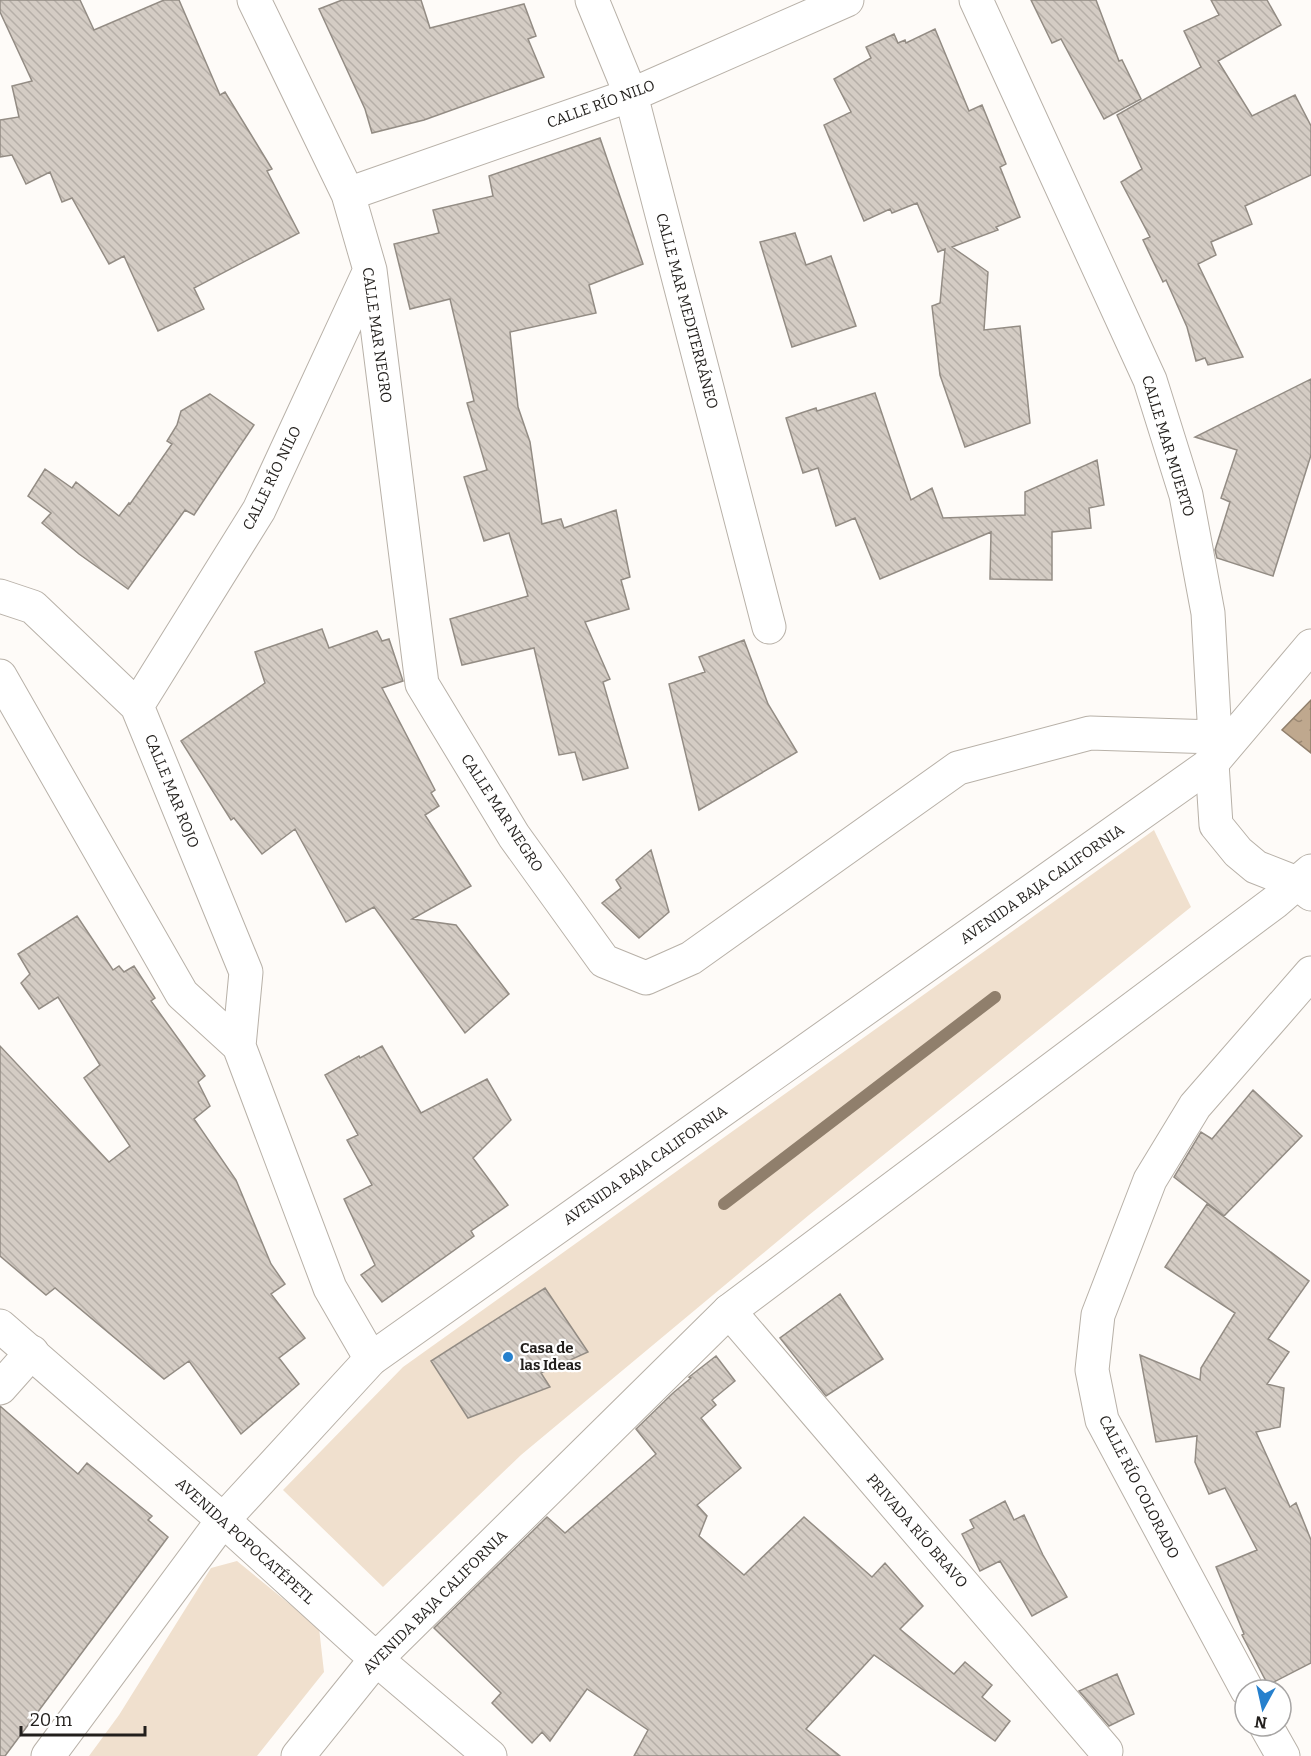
<svg xmlns="http://www.w3.org/2000/svg" width="1311" height="1756" viewBox="0 0 1311 1756" font-family="Bitter,serif">
<style>
.green{fill:#f0e0ce}
.water{fill:url(#water-ripples);stroke:#907f6c;stroke-width:1.5}
.lines{fill:none;stroke-linecap:round;stroke-linejoin:round}
.stream{stroke:#907f6c;stroke-width:12}
.building{fill:url(#building-back-hatch);stroke:#938c84;stroke-width:1.5}
.street-casing{stroke:#b8b1a8;stroke-width:35}
.secondary-casing{stroke:#b8b1a8;stroke-width:35}
.street{stroke:#fff;stroke-width:33}
.secondary{stroke:#fff;stroke-width:33}
.poi-dot{fill:#2680cd;stroke:#fff;stroke-width:2}
.labels{text-anchor:middle;stroke-width:4.5;stroke-linejoin:round;paint-order:stroke}
.street-label{font-size:15px;fill:#221f1c;stroke:#fff}
.poi-label{font-size:15px;font-weight:bold;fill:#221f1c;stroke:#fff;text-anchor:start}
</style>
<defs>
<pattern id="water-ripples" width="26" height="14" patternUnits="userSpaceOnUse" patternTransform="scale(1.5)"><rect width="26" height="14" fill="#bfa88e"/><path d="M2 4q2-2 4 0t4 0M15 11q2-2 4 0t4 0" fill="none" stroke="#9b8873"/></pattern>
<pattern id="building-back-hatch" width="6" height="6" patternUnits="userSpaceOnUse" patternTransform="scale(1.5)"><rect width="6" height="6" fill="#d4ccc4"/><path d="M-1 5l2 2M0 0l6 6M5-1l2 2" fill="none" stroke="#b6afa8"/></pattern>
</defs>
<rect width="100%" height="100%" fill="#fefbf8"/>
<path class="green" d="M1154 830 1191 907 809 1215 521 1455 383 1587 283 1490 403 1367Z
M237 1561 319 1628 324 1672 257 1756H89L119 1715 211 1568Z"/>
<path class="water" d="M1311 700V753L1282 730Z"/>
<g class="lines">
<path class="stream" d="M724 1204 995 997"/>
</g>
<path class="building" d="M0 0H80L94 30 164 0H179L220 95 225 92 272 169 267 171 299 233 194 288 204 309 158 331 124 256 109 264 72 198 62 202 50 172 26 184 12 155 0 157V120L19 117 12 86 32 81 0 12Z
M342 0H421L430 28 524 4 536 36 528 39 544 77 424 120 372 133 365 109 319 9Z
M1031 0H1096L1119 61 1122 60 1141 99 1104 119 1061 39 1052 43Z
M1211 0H1267L1281 25 1218 61 1252 116 1295 95 1311 126V175L1245 206 1252 224 1211 242 1216 255 1198 264 1243 357 1208 365 1205 358 1196 361 1187 327 1166 280 1163 282 1143 240 1150 237 1121 182 1142 169 1117 115 1201 67 1184 31 1219 15Z
M935 29 969 111 982 105 1006 164 1000 167 1020 217 996 227 998 230 952 247 988 272 984 330 1020 326 1030 423 965 447 940 375 932 306 940 303 945 249 938 252 917 203 892 213 890 209 864 221 824 125 851 112 834 79 871 58 866 47 894 34 898 43 905 40 906 43Z
M600 138 643 264 589 285 596 313 510 332 518 407 530 442 542 524 561 519 564 528 616 510 630 577 621 580 629 609 585 622 610 679 603 682 628 768 583 780 575 752 559 755 534 648 462 665 450 619 528 596 509 533 484 541 464 477 487 470 467 403 474 401 450 299 410 309 394 244 439 233 433 210 493 196 489 176Z
M795 233 806 265 831 256 856 326 792 347 760 242Z
M1311 379V455L1273 576 1217 558 1215 550 1230 502 1221 498 1237 450 1195 437Z
M875 393 911 500 932 488 943 518 1025 515V492L1097 460 1104 505 1089 508 1091 528 1052 532V580L990 579 991 532 880 579 855 518 836 526 818 468 803 473 786 418 816 408 817 411Z
M210 394 254 425 194 515 185 510 128 589 79 554 42 523 51 513 28 496 45 469 72 488 76 482 119 516 129 503 130 504 172 444 167 441 177 425 181 411Z
M322 629 329 648 377 631 382 641 389 639 403 681 382 688 435 790 431 793 439 806 425 815 471 886 412 919 456 925 509 994 465 1033 374 907 346 922 295 829 262 854 234 818 231 820 181 741 265 683 255 652Z
M744 640 768 704 797 752 699 810 669 684 705 672 699 657Z
M651 850 669 912 639 938 602 903 621 888 616 880Z
M77 916 113 970 119 966 124 972 134 966 155 998 151 1001 205 1076 198 1082 210 1106 194 1119 236 1180 271 1264 285 1284 271 1294 305 1338 279 1358 299 1384 241 1434 189 1361 164 1379 55 1288 46 1295 0 1256V1046L109 1162 130 1146 84 1078 100 1065 58 997 39 1009 21 983 30 974 18 954Z
M382 1046 421 1113 487 1079 511 1120 473 1158 508 1205 471 1231 474 1236 382 1302 361 1275 375 1265 344 1199 372 1185 347 1140 358 1135 325 1075 359 1056 360 1058Z
M1253 1090 1302 1136 1224 1216 1174 1177 1201 1132 1212 1139Z
M1207 1204 1309 1281 1268 1339 1289 1352 1267 1384 1284 1388 1280 1427 1256 1432 1290 1507 1296 1503 1311 1540V1663L1268 1685 1242 1635 1244 1634 1216 1567 1257 1550 1225 1488 1209 1494 1195 1462 1197 1436 1156 1442 1140 1355 1200 1380 1201 1368 1235 1313 1165 1267Z
M545 1288 588 1352 541 1373 550 1387 468 1418 431 1361Z
M840 1294 883 1359 826 1396 780 1338Z
M716 1356 735 1381 712 1400 716 1405 701 1418 741 1468 697 1505 707 1516 699 1536 744 1575 804 1517 872 1577 885 1563 923 1606 900 1629 954 1674 965 1662 992 1685 982 1697 1010 1721 995 1741 874 1655 806 1729 840 1756H634L648 1730 587 1689 550 1741 542 1732 532 1743 492 1703 501 1693 434 1628 547 1517 565 1533 656 1454 636 1429 673 1393 691 1378 689 1377Z
M0 1406 78 1474 87 1463 152 1516 148 1520 168 1537 5 1756H0Z
M1005 1501 1014 1520 1024 1515 1043 1555 1067 1597 1032 1616 1000 1561 980 1571 962 1534 974 1528 970 1520Z
M1117 1674 1134 1714 1109 1726 1079 1691Z"/>
<g class="lines">
<defs>
<path id="street" d="M254 0 348 194 370 270 422 684 514 836 604 961 646 978 691 958 958 768 1090 733 1215 737
M592 0 631 95 769 627
M976 0 1150 380 1186 495 1208 613 1215 737 1212 763 1216 825 1238 852 1256 867 1297 883 1311 894
M348 194 631 95 847 0
M0 596 33 607 137 706 246 972 239 1046 330 1288 371 1359
M0 676 182 994 239 1046
M137 706 259 510 370 270
M729 1311 1106 1751
M0 1388 32 1352
M1247 1690 1102 1420 1092 1370 1098 1315 1150 1180 1195 1106 1311 973
M1266 1726 1283 1756"/>
<path id="secondary" d="M0 1326 223 1520 376 1659 490 1756
M48 1756 223 1520 371 1359 1212 763 1311 646
M298 1756 376 1659 729 1311 1275 902 1311 871"/>
</defs>
<use href="#street" class="street-casing"/>
<use href="#secondary" class="secondary-casing"/>
<use href="#street" class="street"/>
<use href="#secondary" class="secondary"/>
</g>
<circle class="poi-dot" cx="508" cy="1357" r="6"/>
<g class="labels">
<g class="street-label">
<text transform="translate(601 104) rotate(-20)" y="5">CALLE RÍO NILO</text>
<text transform="translate(687 311) rotate(75)" y="5">CALLE MAR MEDITERRÁNEO</text>
<text transform="translate(377 335) rotate(82)" y="5">CALLE MAR NEGRO</text>
<text transform="translate(1168 446) rotate(73)" y="5">CALLE MAR MUERTO</text>
<text transform="translate(272 478) rotate(-64)" y="5">CALLE RÍO NILO</text>
<text transform="translate(172 791) rotate(68)" y="5">CALLE MAR ROJO</text>
<text transform="translate(502 813) rotate(57)" y="5">CALLE MAR NEGRO</text>
<text transform="translate(1042 884) rotate(-35)" y="5">AVENIDA BAJA CALIFORNIA</text>
<text transform="translate(645 1165) rotate(-35)" y="5">AVENIDA BAJA CALIFORNIA</text>
<text transform="translate(1139 1487) rotate(63)" y="5">CALLE RÍO COLORADO</text>
<text transform="translate(917 1531) rotate(49)" y="5">PRIVADA RÍO BRAVO</text>
<text transform="translate(245 1541) rotate(42)" y="5">AVENIDA POPOCATÉPETL</text>
<text transform="translate(435 1602) rotate(-45)" y="5">AVENIDA BAJA CALIFORNIA</text>
</g>
<g class="poi-label">
<text x="520" y="1353">Casa de<tspan x="520" dy="17">las Ideas</tspan></text>
</g>
</g>
<g transform="translate(1263 1708) rotate(188)"><circle r="28" fill="#ffffff" stroke="#a7a5a4" stroke-width="1.5"/>
<path d="M0-4.5L10 22L0 15L-10 22Z" fill="#2680cd"/>
<text y="-9" font-size="16" font-weight="bold" text-anchor="middle" fill="#221f1c">N</text>
</g>
<path d="M21 1726v9h124v-9" fill="none" stroke="#221f1c" stroke-width="3"/>
<text x="30" y="1726" font-size="18" fill="#221f1c" stroke="#ffffff" stroke-width="4.5" paint-order="stroke">20 m</text>
</svg>
